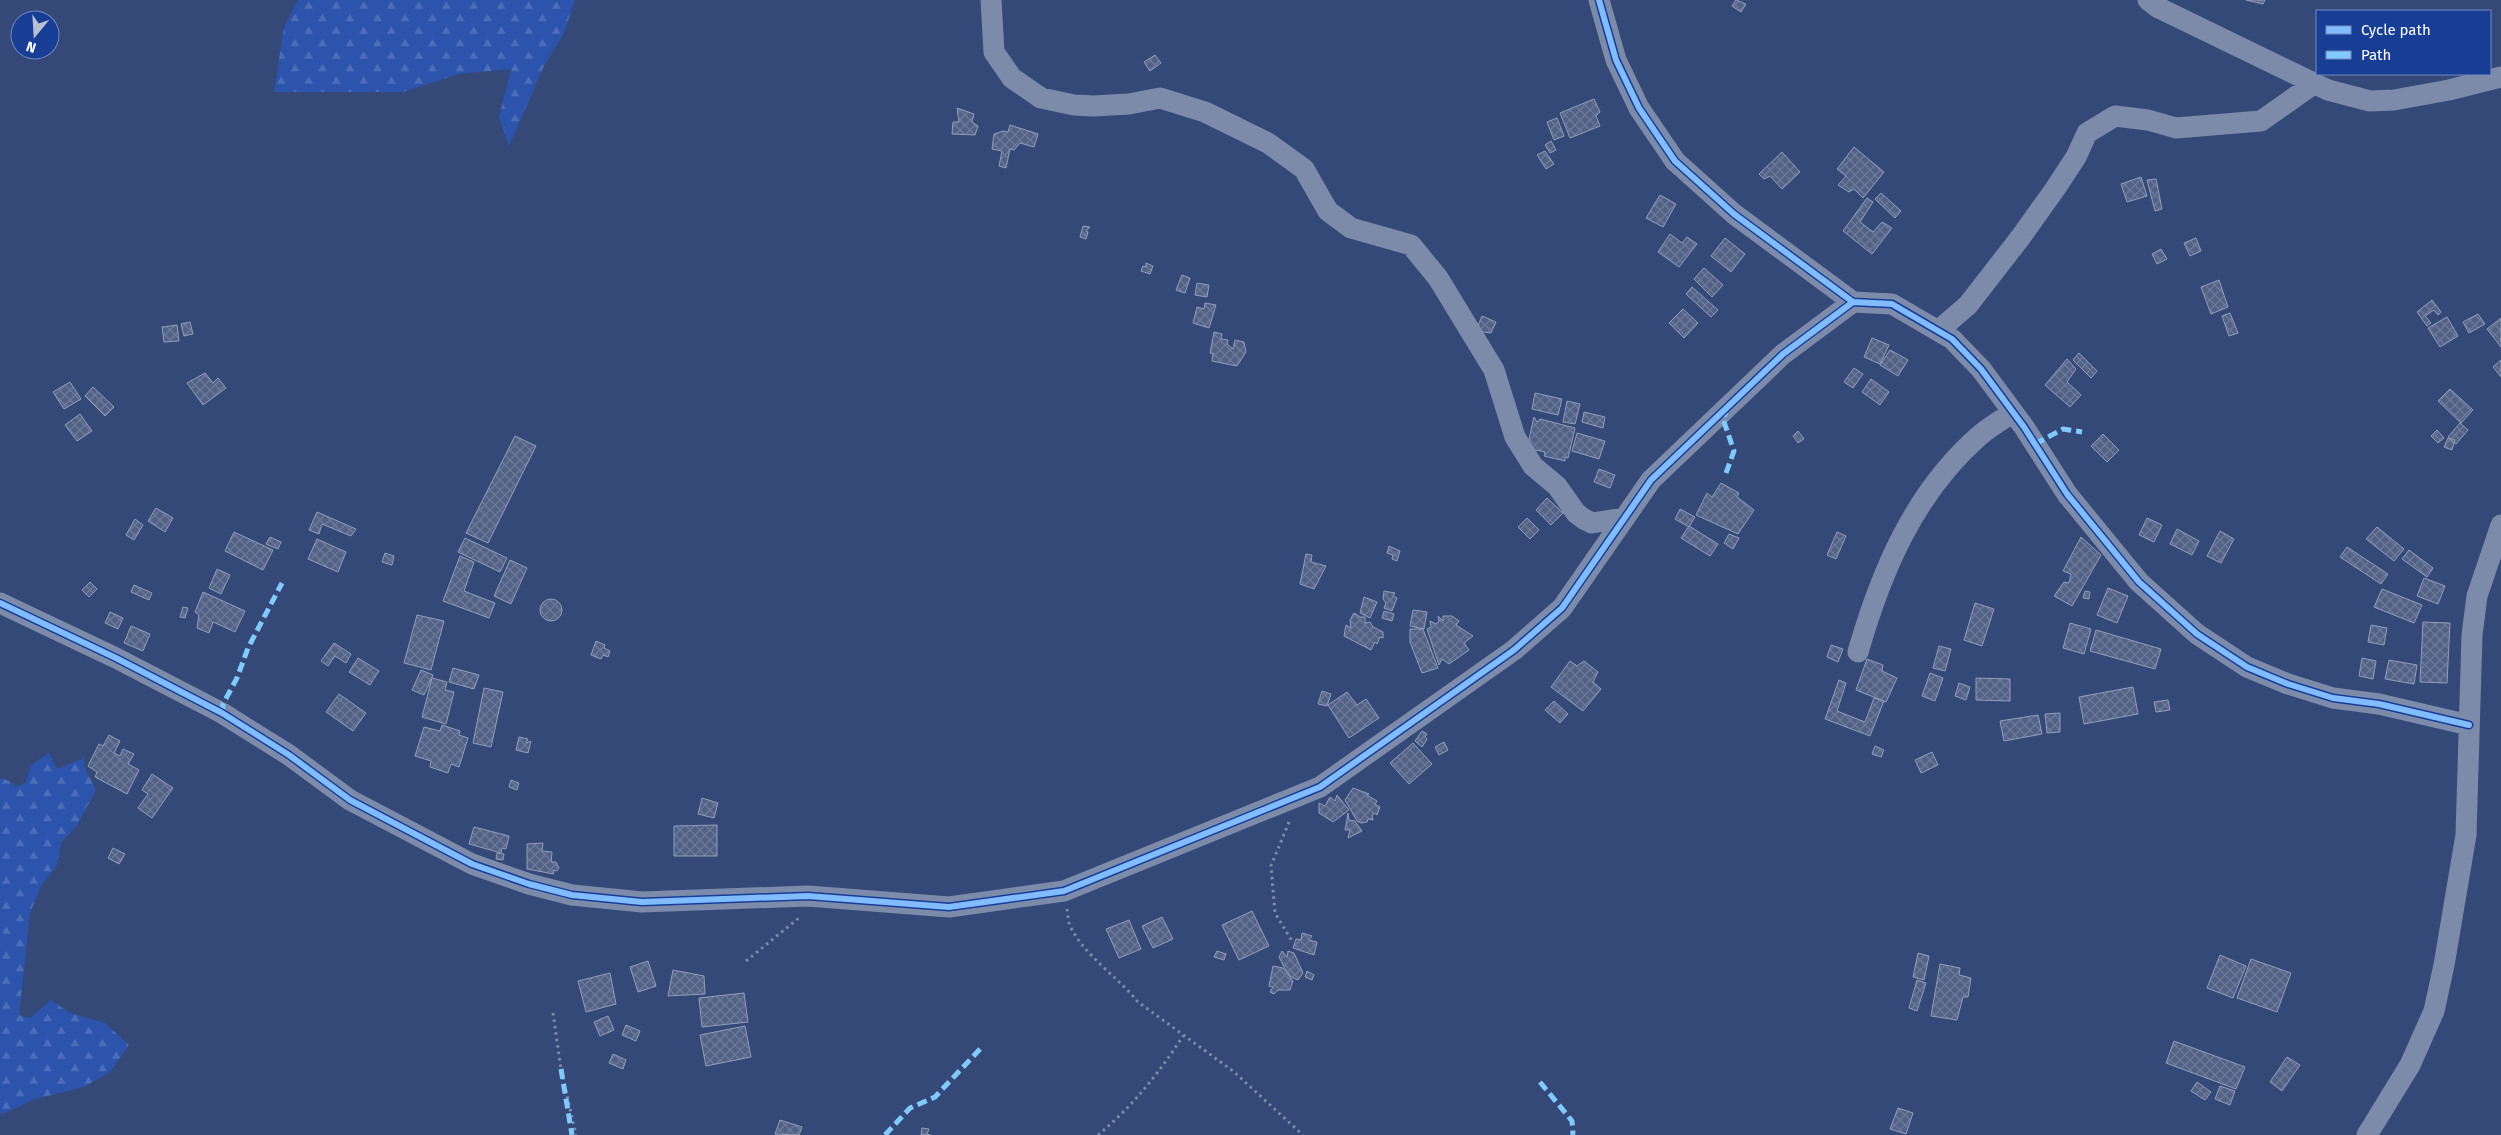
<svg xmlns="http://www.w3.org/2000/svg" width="2501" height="1135" viewBox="0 0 2501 1135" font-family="'Fira Sans',sans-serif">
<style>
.forest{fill:url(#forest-firs)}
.building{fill:url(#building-cross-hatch);stroke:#929eb9}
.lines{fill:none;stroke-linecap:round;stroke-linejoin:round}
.path{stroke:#7d8bab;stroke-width:3;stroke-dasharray:2.5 4;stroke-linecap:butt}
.minor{stroke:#7d8bab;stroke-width:21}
.quiet{stroke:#80caff;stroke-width:5;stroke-dasharray:10 5;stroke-linecap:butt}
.cycleway-casing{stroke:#183d95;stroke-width:9}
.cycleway{stroke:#80bcff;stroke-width:6}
</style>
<defs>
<pattern id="forest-firs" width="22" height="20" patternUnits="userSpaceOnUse" patternTransform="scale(1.25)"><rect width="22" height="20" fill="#2c54ac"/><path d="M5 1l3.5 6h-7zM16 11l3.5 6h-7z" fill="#4c6eb8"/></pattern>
<pattern id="building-cross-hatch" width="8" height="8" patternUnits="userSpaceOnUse" patternTransform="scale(1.25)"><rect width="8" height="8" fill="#526287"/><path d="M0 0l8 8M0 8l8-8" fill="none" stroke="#6c7a99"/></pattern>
</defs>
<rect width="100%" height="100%" fill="#354978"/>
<path class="forest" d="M298 0H575L564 33 544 66 509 146 499 117 511 69 459 74 403 92H274L284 27Z
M49 753 57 769 84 758V766L96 790 77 825 61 843 57 865 41 886 30 913 19 1015 30 1018 51 1000 70 1013 105 1023 129 1045 110 1072 84 1087 35 1099 3 1114 0 1113V778L9 781 17 787 26 782 31 765Z"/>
<path class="building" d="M1736 0 1746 4 1741 12 1732 6Z
M2246 0H2265L2263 4Z
M1155 55 1161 63 1150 71 1144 62Z
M1594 99 1600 112 1596 116 1600 126 1570 138 1560 113Z
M957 108 974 114 972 122 978 126 975 135 952 134 953 122H959Z
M1557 118 1564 136 1554 140 1547 122Z
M1010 125 1038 134 1034 147 1020 143 1014 150 1010 149 1006 168 999 166 1002 151 992 149 994 134 1003 131 1008 132Z
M1551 141 1556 150 1550 153 1545 145Z
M1854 147 1884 172 1863 198 1854 189 1849 192 1838 185 1846 176 1837 169Z
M1545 151 1554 164 1546 169 1537 155Z
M1782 152 1800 172 1782 189 1770 176 1764 179 1759 174Z
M2141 177 2147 196 2127 202 2121 184Z
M2156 179 2162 209 2155 211 2147 180Z
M1881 193 1901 211 1895 218 1875 199Z
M1660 195 1676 204 1663 227 1646 218Z
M1867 198 1873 202 1860 222 1873 232 1882 222 1892 228 1872 254 1843 231Z
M1083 226 1090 227 1086 231 1088 232 1086 239 1080 237Z
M1670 234 1682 243 1687 237 1697 244 1679 267 1658 252Z
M1725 238 1745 254 1731 272 1711 256Z
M2196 238 2201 251 2190 256 2184 243Z
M2161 249 2167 259 2157 264 2152 254Z
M1146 263 1153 266 1150 274 1141 271 1143 266 1146 267Z
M1704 268 1723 285 1712 297 1694 279Z
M1182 275 1190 278 1185 293 1176 290Z
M2219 280 2228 307 2211 314 2201 287Z
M1197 283 1209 285 1207 297 1195 295Z
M1692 287 1718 310 1711 317 1686 294Z
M2432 300 2441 312 2438 315 2434 310 2425 316 2431 323 2427 326 2417 312Z
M1205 303 1216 305 1209 328 1193 323 1197 307 1204 309Z
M1683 309 1698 323 1684 338 1669 323Z
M2230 313 2238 333 2229 336 2222 316Z
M2478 314 2485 324 2469 333 2463 322Z
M1482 316 1496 322 1491 333 1476 331Z
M2447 317 2458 336 2440 347 2428 328Z
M2501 318V347L2487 329Z
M190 322 193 334 184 336 181 324Z
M177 325 179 341 164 342 162 327Z
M1214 332 1222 334 1221 339 1228 340 1227 344 1233 349 1235 340 1244 342 1246 352 1237 366 1212 361 1213 354 1210 353Z
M1872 338 1889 345 1880 364 1864 357Z
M1890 350 1908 360 1898 376 1880 365Z
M2079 353 2097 371 2091 378 2073 360Z
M2067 359 2076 369 2067 382 2081 395 2070 407 2045 385Z
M2501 360V377L2493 367Z
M1854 368 1863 374 1853 388 1844 382Z
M205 373 213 383 218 378 226 388 203 405 187 383Z
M1871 379 1889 392 1880 405 1862 392Z
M70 382 81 399 64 409 53 392Z
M93 387 114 407 105 416 85 396Z
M2450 389 2473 410 2461 423 2438 401Z
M1535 393 1562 399 1558 415 1532 409Z
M1567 401 1580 404 1575 424 1563 422Z
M1584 412 1605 417 1603 428 1582 422Z
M80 414 92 431 77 441 65 425Z
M1534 417 1537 422 1540 419 1575 428 1568 458 1565 457V461L1544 456 1545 452 1527 448Z
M2460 423 2468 430 2456 444 2448 437Z
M2437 430 2444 438 2438 443 2431 436Z
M1798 431 1804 439 1798 443 1793 436Z
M1577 433 1605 441 1599 459 1572 451Z
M2103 434 2119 450 2107 462 2091 446Z
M515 436 536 446 488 543 466 533Z
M2448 438 2455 440 2452 450 2444 447Z
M1599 469 1615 475 1610 488 1594 482Z
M1721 483 1739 493 1737 497 1754 510 1738 534 1696 515 1707 493 1712 497Z
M1547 498 1563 513 1551 525 1536 510Z
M156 508 173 518 165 532 148 521Z
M1680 509 1695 517 1689 527 1675 519Z
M317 512 356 529 351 536 322 524 319 534 309 530Z
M1527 518 1539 530 1530 539 1518 527Z
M2147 518 2162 525 2154 542 2139 535Z
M135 519 143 525 134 540 126 535Z
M1689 526 1718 544 1710 556 1681 538Z
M2377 527 2404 549 2394 561 2366 539Z
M2177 529 2199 541 2192 555 2170 544Z
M2220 531 2234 539 2221 563 2207 556Z
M234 532 273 550 263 570 225 551Z
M1837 532 1846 536 1836 559 1827 555Z
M1729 534 1739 538 1733 549 1724 543Z
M270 537 281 542 278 549 266 544Z
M2081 537 2101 555 2072 606 2054 596 2064 582 2069 583 2071 574 2063 571Z
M465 538 507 558 500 572 458 552Z
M317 539 346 552 338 572 308 559Z
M1389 546 1400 551 1397 561 1392 559 1393 555 1387 553Z
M2347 547 2388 574 2381 584 2340 557Z
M2409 550 2433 568 2427 577 2402 559Z
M385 553 394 556 392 565 382 562Z
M1306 554 1312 555 1311 562 1326 566 1314 589 1300 584Z
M460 556 474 562 464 591 495 603 489 618 443 601Z
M510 560 527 568 511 604 494 596Z
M217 569 230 575 221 594 209 588Z
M2424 578 2445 586 2438 604 2417 596Z
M90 582 97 589 89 597 82 590Z
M134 585 152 593 149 600 131 592Z
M2108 588 2128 596 2117 623 2097 615Z
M2382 589 2422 605 2414 623 2374 607Z
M1384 591 1395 593 1393 596 1397 598 1392 611 1384 608 1386 603 1383 599Z
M2085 591 2090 592 2089 599 2083 598Z
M203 592 245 611 235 632 213 622 209 633 197 628 199 615 195 612Z
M1364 597 1377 602 1370 618 1360 613Z
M540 610a11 11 0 1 1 22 0a11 11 0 1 1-22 0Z
M1975 603 1994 609 1982 646 1964 640Z
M183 607 188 608 185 618 180 617Z
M1413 610 1427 612 1424 629 1410 626Z
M1384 611 1394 614 1392 621 1382 618Z
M110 612 123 618 118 629 105 623Z
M1354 613 1359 616 1358 617H1365V623L1370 622 1373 627 1383 632V638L1380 637 1377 644 1375 642 1371 650 1344 636 1346 625 1351 628 1350 620Z
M417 615 444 621 431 670 404 663Z
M1438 616 1443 621V616H1452L1459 621 1456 625 1473 636 1464 643 1469 650 1449 664 1442 659 1439 665 1427 629 1431 627 1430 621 1436 624 1439 621Z
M2423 622 2450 623 2447 683 2420 682Z
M2070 623 2091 629 2084 654 2063 648Z
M2371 625 2387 628 2384 645 2368 642Z
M131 626 150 634 143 651 124 643Z
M1410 629H1423L1438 668 1422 673 1410 642Z
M2096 630 2161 649 2155 669 2090 651Z
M596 641 605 645 604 648 610 651 608 657 603 655 601 659 591 655Z
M334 643 351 654 346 663 335 656 328 666 321 661Z
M1831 645 1843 649 1838 662 1827 657Z
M1939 646 1951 649 1945 671 1933 668Z
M358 658 379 671 370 685 349 672Z
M2362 658 2376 661 2373 679 2359 676Z
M1867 659 1883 665 1882 671 1897 678 1886 702 1856 690Z
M2389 660 2417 665 2414 684 2385 679Z
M1570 661 1577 666 1584 661 1598 672 1593 682 1601 689 1583 711 1551 687Z
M453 668 479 675 474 689 449 682Z
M421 670 433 675 424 695 412 690Z
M1930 673 1943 678 1935 701 1922 696Z
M432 678 447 682 445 690 454 692 446 724 422 717Z
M1976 678 2010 679V701L1976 700Z
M1839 680 1846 683 1837 711 1865 722 1874 698 1884 701 1870 736 1825 719Z
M1959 683 1970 687 1966 700 1955 696Z
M2133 687 2138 714 2084 724 2079 697Z
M484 688 503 692 491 747 473 743Z
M1322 691 1331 694 1327 706 1318 704Z
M1347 692 1357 705 1366 699 1379 718 1349 738 1328 705Z
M339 694 366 713 353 731 326 712Z
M2168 700 2170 710 2156 712 2154 702Z
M1554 701 1568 714 1560 723 1545 710Z
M2060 713V732L2047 733 2045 714Z
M2038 715 2042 734 2004 741 2000 721Z
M442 725 460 731 459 735 468 738 459 767 451 764 448 773 430 767 431 761 415 756 424 727 440 731Z
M1422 731 1427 734 1425 737 1427 739 1422 747 1415 741Z
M109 735 120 741 114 753 120 756 123 749 134 754 128 764 139 770 127 794 95 777 97 772 88 766 99 744 103 746Z
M519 737 528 739 526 743 531 741 528 753 516 750Z
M1444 742 1448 750 1439 755 1435 747Z
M1413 743 1432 764 1409 784 1390 763Z
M1875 746 1884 750 1881 757 1872 754Z
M1932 752 1938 765 1921 773 1915 760Z
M152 774 173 788 152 818 138 808 148 794 142 790Z
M511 780 519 783 517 790 509 787Z
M1353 788 1369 794 1367 795 1377 801 1375 804 1380 807 1377 815 1374 813 1372 816 1373 820 1368 819 1367 822 1361 823 1357 821 1345 800Z
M1337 795 1349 810 1333 822 1319 813V803L1325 806 1330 797 1335 801Z
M702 798 718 803 714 818 698 814Z
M1348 813 1349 820 1355 821 1362 831 1348 838 1350 830H1345Z
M717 825V856H674V826Z
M474 827 509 836 506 849 502 848 501 853 469 844Z
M543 843 542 851 552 852 551 862H556L559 868 557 871 553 870 554 874 527 869V844Z
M113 848 125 854 119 864 108 858Z
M497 853 504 854 503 860 496 859Z
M1252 911 1269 946 1239 960 1222 925Z
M1162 917 1173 939 1153 948 1142 926Z
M1129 920 1141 949 1119 958 1106 929Z
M1302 933 1312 936 1309 940 1317 942 1314 955 1293 948 1296 939 1301 940Z
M1217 951 1226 954 1224 960 1214 957Z
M1282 951 1287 957 1288 951 1294 953 1303 973 1298 980 1291 977 1284 967 1279 957Z
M1918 953 1929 956 1924 980 1913 977Z
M2220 955 2246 966 2233 998 2207 988Z
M2251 959 2291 973 2277 1012 2237 998Z
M648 961 656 986 638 992 630 967Z
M1940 964 1960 968 1959 975 1971 978 1968 997H1963L1957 1020 1931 1016Z
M1273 966 1283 968 1293 981 1290 990H1278L1274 994 1270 992 1273 987 1269 986Z
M673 970 704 976 705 994 668 996Z
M1307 971 1314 975 1312 980 1305 977Z
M610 973 616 1004 586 1012 578 981Z
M1917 980 1926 983 1917 1011 1909 1008Z
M744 993 748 1022 702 1027 699 998Z
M608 1016 614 1030 600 1036 594 1022Z
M626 1025 640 1031 636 1041 622 1035Z
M745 1026 751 1057 706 1066 700 1035Z
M2174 1041 2245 1067 2236 1089 2166 1063Z
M613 1054 626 1060 623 1069 609 1063Z
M2287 1057 2300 1065 2282 1091 2270 1082Z
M2197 1082 2211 1092 2205 1100 2191 1091Z
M2220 1086 2235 1091 2230 1105 2215 1099Z
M1898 1108 1913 1113 1906 1134 1890 1129Z
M780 1120 802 1127 799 1135 775 1134Z
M922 1128 929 1129 927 1134 930 1135H921Z"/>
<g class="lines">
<path class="path" d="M1289 822 1271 866 1275 913 1292 941
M1067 909C1068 915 1068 923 1071 928 1087 958 1118 977 1138 1002L1233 1071 1303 1135
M746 961 800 917
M553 1013 561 1069 576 1135
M1098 1135C1132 1107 1159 1073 1183 1036"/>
<path class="minor" d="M991 0 994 52 1012 78 1041 98 1074 105 1094 106 1129 104 1160 98 1205 112 1268 143 1304 169 1328 211 1351 228 1411 245 1438 278 1494 370 1515 437 1533 466 1557 486 1576 513 1584 519 1592 523 1624 518
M1599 0 1616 60 1639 108 1675 161 1734 214 1853 302 1892 304 1952 339 1981 369 2024 427 2067 494 2139 582 2197 634 2247 667 2288 684 2333 698 2379 704 2469 725
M2148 0 2157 7 2328 90 2370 101 2394 100 2449 90 2501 77
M1941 332 1946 324 1968 305 2020 238 2055 189 2076 157 2087 133 2115 116 2148 120 2176 128 2261 121 2315 83
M0 603 116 658 222 713 289 755 350 800 472 864 529 884 572 895 642 902 808 896 949 907 1064 891 1320 787 1514 650 1562 608 1651 480 1783 354 1853 302
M1858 652C1881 572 1914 493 1979 436 1989 427 2002 420 2013 412
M2367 1135 2410 1065 2434 1011 2444 965 2466 835 2472 635 2477 596 2501 525"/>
<path class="quiet" d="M2035 444 2063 429 2082 432
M1726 473 1734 451 1723 419 1726 412
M222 713 223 704 237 678 248 648 282 583
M561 1069 572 1135
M1540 1082 1572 1121 1573 1135
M885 1135 910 1108 935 1097 981 1048"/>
<defs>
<path id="cycleway" d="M1599 0 1616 60 1639 108 1675 161 1734 214 1853 302 1892 304 1952 339 1981 369 2024 427 2067 494 2139 582 2197 634 2247 667 2288 684 2333 698 2379 704 2469 725
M0 603 116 658 222 713 289 755 350 800 472 864 529 884 572 895 642 902 808 896 949 907 1064 891 1320 787 1514 650 1562 608 1651 480 1783 354 1853 302"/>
</defs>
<use href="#cycleway" class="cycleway-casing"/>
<use href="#cycleway" class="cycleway"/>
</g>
<rect x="2316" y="10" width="175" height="65" fill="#183d95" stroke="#748bbf"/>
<rect x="2326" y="26" width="25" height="8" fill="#80bcff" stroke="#748bbf"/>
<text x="2361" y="35" font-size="15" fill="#ffffff">Cycle path</text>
<rect x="2326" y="51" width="25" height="8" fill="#80caff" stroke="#748bbf"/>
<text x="2361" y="60" font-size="15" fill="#ffffff">Path</text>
<g transform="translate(35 35) rotate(198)"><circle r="24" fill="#183d95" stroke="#748bbf"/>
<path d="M0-4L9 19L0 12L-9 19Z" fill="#b8bfd0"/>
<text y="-8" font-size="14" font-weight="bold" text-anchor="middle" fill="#ffffff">N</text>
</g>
</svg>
